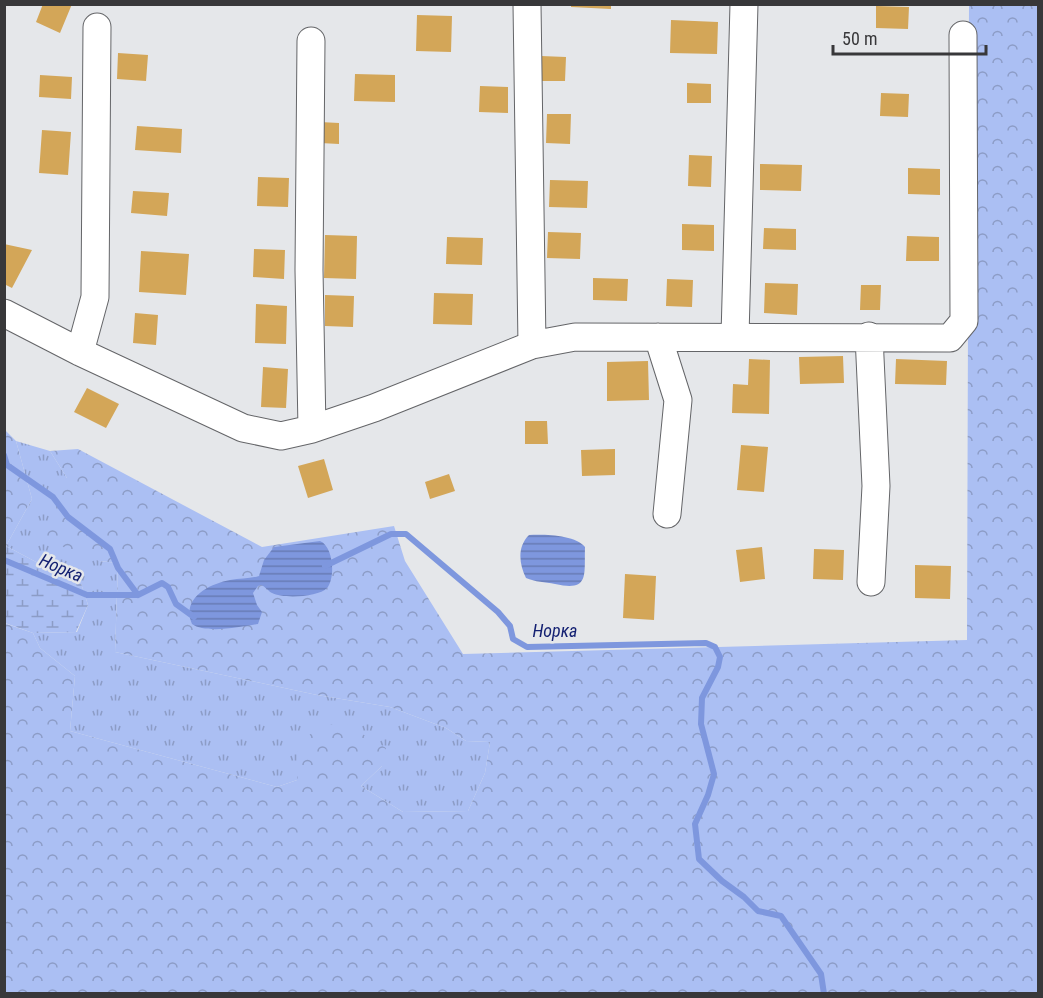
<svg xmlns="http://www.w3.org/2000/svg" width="1043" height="998" viewBox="0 0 1043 998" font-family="'Roboto Condensed',sans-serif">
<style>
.grass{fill:url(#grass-tufts)}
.forest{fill:url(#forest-crowns)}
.wetland{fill:url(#wetland-marsh)}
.water{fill:url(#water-rules)}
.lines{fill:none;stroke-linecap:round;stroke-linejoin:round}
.stream{stroke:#7e97de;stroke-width:6}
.building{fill:#d3a658}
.minor-casing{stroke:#646568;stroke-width:29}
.minor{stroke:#fff;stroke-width:27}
.labels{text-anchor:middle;stroke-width:5;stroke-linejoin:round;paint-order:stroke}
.water-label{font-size:18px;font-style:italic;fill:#142172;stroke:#e5e7ea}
</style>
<defs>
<pattern id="grass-tufts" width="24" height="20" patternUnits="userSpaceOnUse" patternTransform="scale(1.5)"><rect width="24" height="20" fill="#abbff3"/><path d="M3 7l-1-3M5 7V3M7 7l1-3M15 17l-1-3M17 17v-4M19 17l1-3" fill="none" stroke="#8c9cc6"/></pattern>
<pattern id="forest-crowns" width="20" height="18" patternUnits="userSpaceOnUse" patternTransform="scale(1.5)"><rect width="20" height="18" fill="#abbff3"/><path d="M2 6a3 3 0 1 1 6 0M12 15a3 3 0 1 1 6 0" fill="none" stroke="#8c9cc6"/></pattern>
<pattern id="wetland-marsh" width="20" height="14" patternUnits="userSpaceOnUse" patternTransform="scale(1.5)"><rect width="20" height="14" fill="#abbff3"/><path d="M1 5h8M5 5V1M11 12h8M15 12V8" fill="none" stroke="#8c9cc6"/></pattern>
<pattern id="water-rules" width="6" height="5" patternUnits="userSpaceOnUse" patternTransform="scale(1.5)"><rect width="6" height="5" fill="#7e97de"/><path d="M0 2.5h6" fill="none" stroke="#687cb5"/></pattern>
</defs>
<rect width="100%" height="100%" fill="#e5e7ea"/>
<path class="grass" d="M16 441 50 451 67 478 99 561 118 563 115 652 317 695 390 707 446 728 466 741 490 742 485 773 468 811 403 812 361 786 382 766 297 753V780L277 787 70 731 75 676 40 648 33 633 77 632 88 605 79 577 38 563 6 546 32 499Z"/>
<path class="forest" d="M969 5H1038V993H5L4 623 33 633 40 648 75 676 70 731 277 787 297 780V753L307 737 320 726 344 723 386 748 382 766 361 786 403 812 468 811 485 773 490 742 466 741 446 728 390 707 317 695 115 652 118 563 99 561 43 539 67 478 50 451 78 449 262 547 394 526 405 561 463 654 967 640Z
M5 430 16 441 32 499 6 546 5 542Z"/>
<path class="wetland" d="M5 542 6 546 38 563 79 577 88 605 76 632 33 633 5 623Z"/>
<path class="water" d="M529 535C544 534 576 535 585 547 584 575 590 592 555 584 545 582 535 582 526 578 519 564 517 547 529 535Z
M320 541C333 546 336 577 327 588 319 597 283 599 272 593 268 591 266 587 261 585L258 586 253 593 257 605 262 612 258 624C242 627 205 634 192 624 181 598 209 584 230 580 240 578 250 579 259 576L264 560 274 547Z"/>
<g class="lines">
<path class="stream" d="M4 455 7 465 53 497 68 517 110 549 118 568 138 595
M4 560 87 595H138L162 583 168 587 176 604 194 617
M325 566 391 534H406L498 612 510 626 513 639 527 647 706 643 715 647 720 657 718 667 702 698 701 724 714 774 708 795 695 824 699 859 722 881 744 897 758 911 781 916 821 974 824 994"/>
</g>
<path class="building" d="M43 4H72L60 33 36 22Z
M571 4H611V9L571 7Z
M876 6 909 7 908 29 876 28Z
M417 15 452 16 451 52 416 51Z
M671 20 718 22 717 54 670 53Z
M118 53 148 55 146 81 117 79Z
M541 56 566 57 565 81H541Z
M355 74 395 75V102L354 101Z
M40 75 72 77 71 99 39 97Z
M687 83 711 84V103H687Z
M480 86 508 87V113L479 112Z
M881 93 909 94 908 117 880 116Z
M547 114H571L570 144 546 143Z
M320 122 339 123V144L320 143Z
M137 126 182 129 181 153 135 150Z
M42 130 71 132 68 175 39 173Z
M689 155 712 156 711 187 688 186Z
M760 164 802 165 801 191 760 190Z
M908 168 940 169V195L908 194Z
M258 177 289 178 288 207 257 206Z
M550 180 588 181 587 208 549 207Z
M133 191 169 193 167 216 131 213Z
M682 224 714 225V251L682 250Z
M764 228 796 229V250L763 249Z
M548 232 581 233 580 259 547 258Z
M325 235 357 236 356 279 324 278Z
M907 236 939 237V261H906Z
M447 237 483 238 482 265 446 264Z
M4 244 32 250 12 288 4 284Z
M254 249 285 250 284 279 253 277Z
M141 251 189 254 186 295 139 292Z
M593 278 628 279 627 301 593 300Z
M667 279 693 280 692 307 666 306Z
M765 283 798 284 797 315 764 313Z
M861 285H881L880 310H860Z
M434 293 473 294 472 325 433 324Z
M325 295 354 296 353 327 325 326Z
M256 304 287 306 286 344 255 343Z
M135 313 158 315 156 345 133 343Z
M843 356 844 383 800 384 799 357Z
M749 359 770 360 769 414 732 413 733 384 748 385Z
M896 359 947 361 946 385 895 384Z
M648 361 649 400 607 401V362Z
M263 367 288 369 286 408 261 407Z
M87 388 119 404 106 428 74 412Z
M525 421H547L548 444H525Z
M741 445 768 447 764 492 737 490Z
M615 449V475L582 476 581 450Z
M324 459 333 490 308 498 298 466Z
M449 474 455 491 430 499 425 482Z
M762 547 765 579 740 582 736 550Z
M814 549 844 550 843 580 813 579Z
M915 565 951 566 950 599 915 598Z
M625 574 656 576 654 620 623 618Z"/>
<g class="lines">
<defs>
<path id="minor" d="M527 4 532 345
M311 41 309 270 312 429
M4 313 80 352 243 428 281 436 312 429 374 408 532 345 575 337 950 338 964 321 963 35
M735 336 744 4
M869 336 876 486 871 582
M658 337 678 400 667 514
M80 352 95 297 97 27"/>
</defs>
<use href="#minor" class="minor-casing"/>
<use href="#minor" class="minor"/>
</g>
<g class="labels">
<g class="water-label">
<text transform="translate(61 568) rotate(23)" y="6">Норка</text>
<text x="555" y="637">Норка</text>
</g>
</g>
<rect width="1043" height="998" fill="none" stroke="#38383a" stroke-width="12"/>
<path d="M833 45v9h153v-9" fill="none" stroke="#38383a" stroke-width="3"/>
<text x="842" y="45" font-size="18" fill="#38383a" stroke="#e5e7ea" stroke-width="4.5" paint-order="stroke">50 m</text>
</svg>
